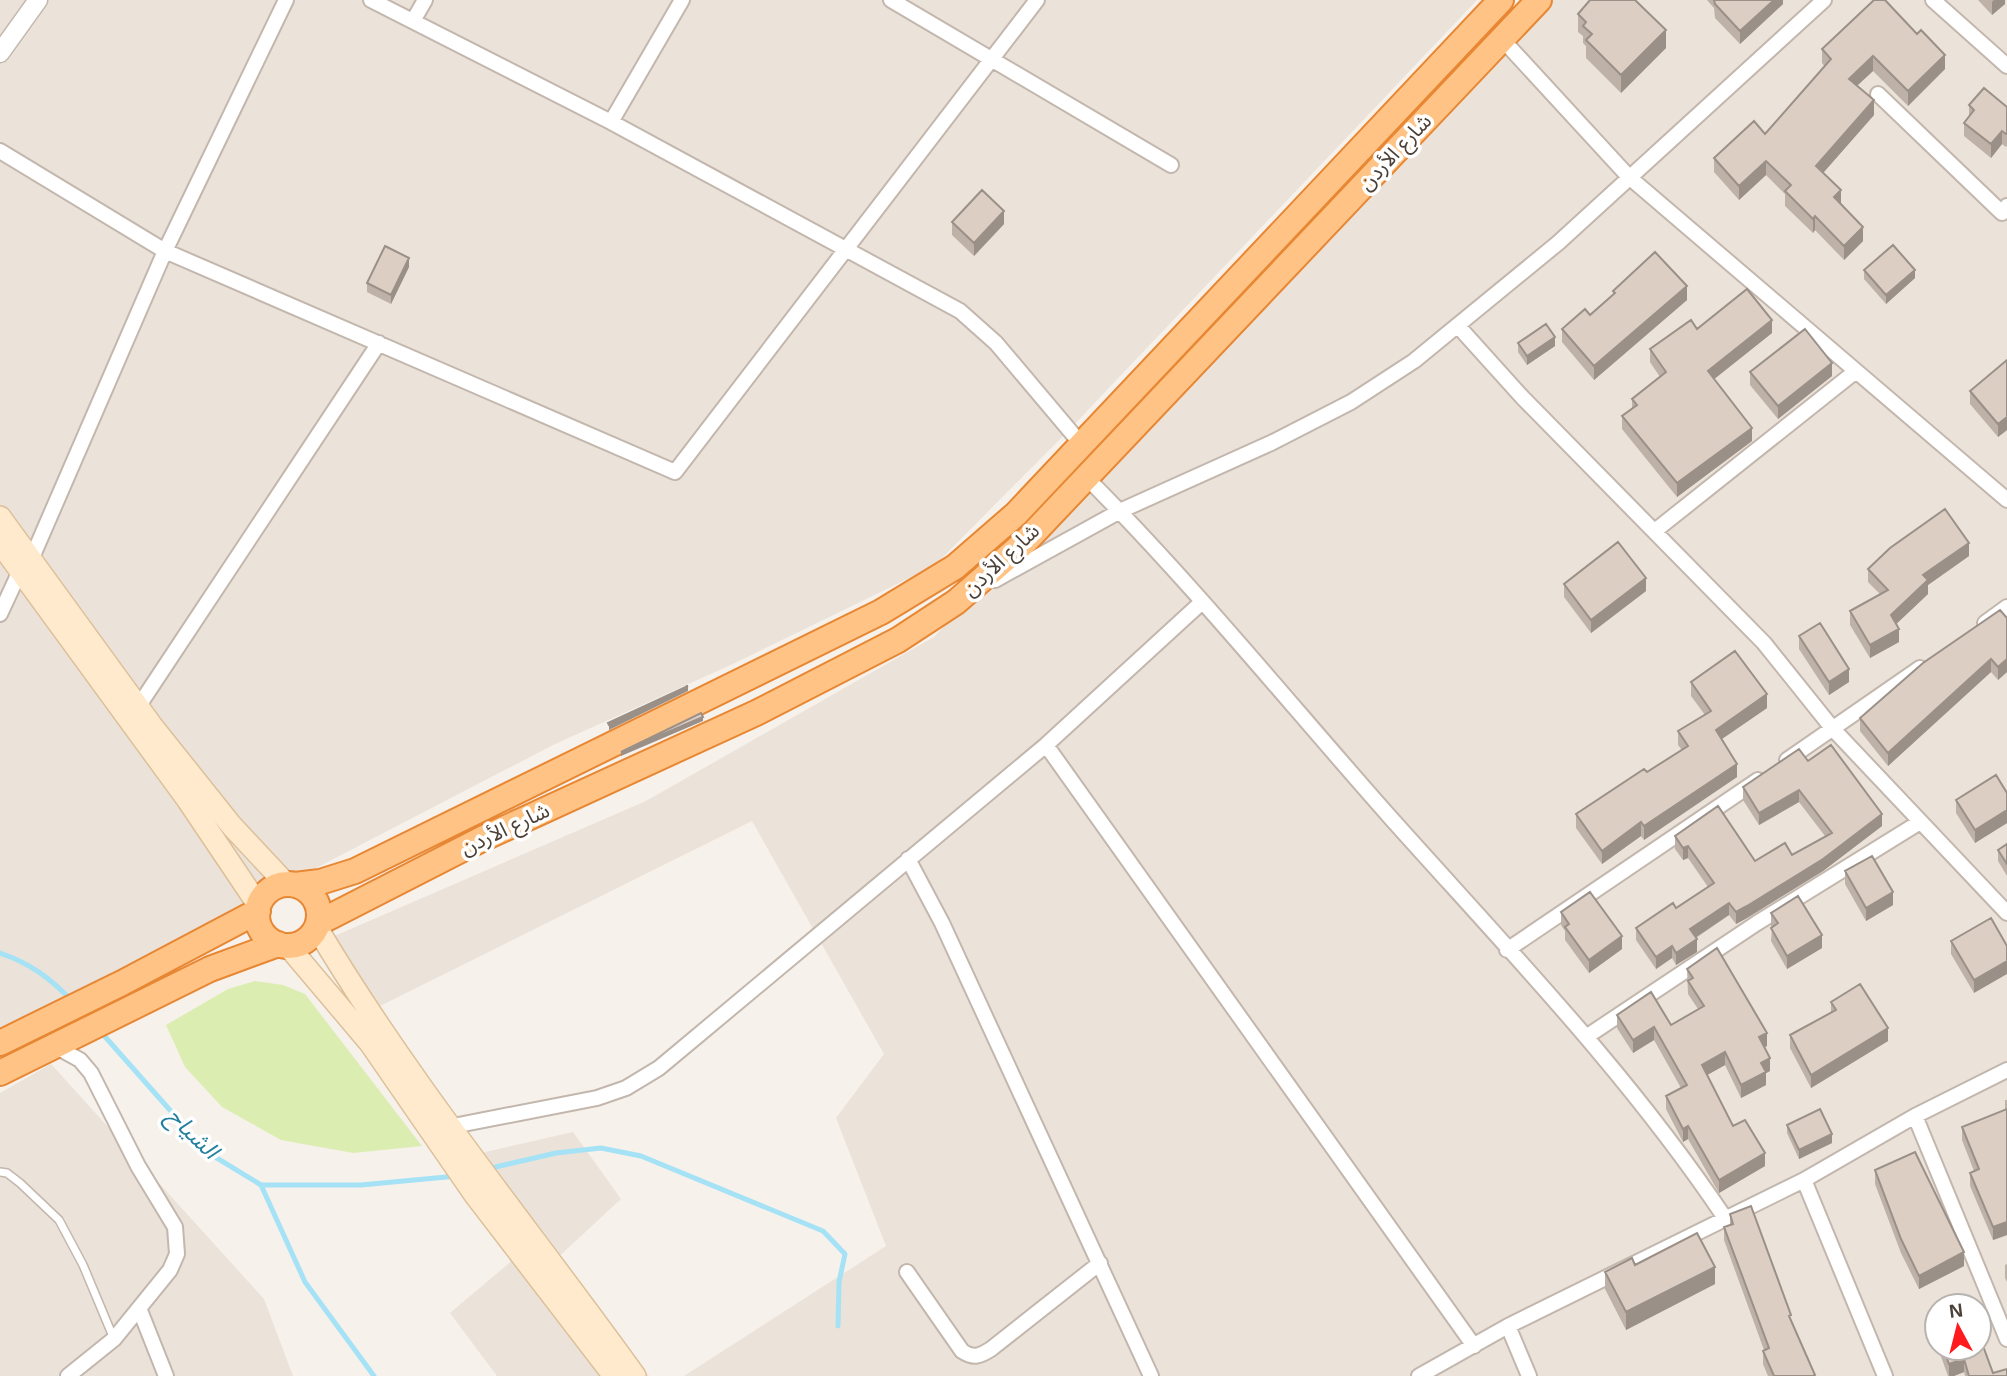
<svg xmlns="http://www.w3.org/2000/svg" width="2007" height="1376" viewBox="0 0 2007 1376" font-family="Helvetica,'Noto Sans Arabic',sans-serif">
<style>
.residential{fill:#ebe2d9;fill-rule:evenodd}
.green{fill:#dcedb2}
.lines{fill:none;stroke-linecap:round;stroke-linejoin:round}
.stream{stroke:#a5e2f6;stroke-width:5}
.service-casing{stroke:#c3b7ad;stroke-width:10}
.minor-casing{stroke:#c3b7ad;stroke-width:18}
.tertiary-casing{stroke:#c3b7ad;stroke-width:21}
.secondary-casing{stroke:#dcc09a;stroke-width:24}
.trunk-casing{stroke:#e88733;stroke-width:28}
.service{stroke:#fff;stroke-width:7}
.minor{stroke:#fff;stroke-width:14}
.tertiary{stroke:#fff;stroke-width:18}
.secondary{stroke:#ffeacd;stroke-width:21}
.trunk{stroke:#ffc485;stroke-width:24}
.wall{fill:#bdb1a8}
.shaded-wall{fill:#9a9088}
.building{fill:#dccec3;stroke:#9a9088;stroke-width:2}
.labels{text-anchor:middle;stroke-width:7;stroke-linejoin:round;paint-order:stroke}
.street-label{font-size:21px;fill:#4c4138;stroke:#fff}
.water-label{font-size:23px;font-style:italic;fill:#237f9e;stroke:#fff}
</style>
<rect width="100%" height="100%" fill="#f6f1eb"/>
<path class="residential" d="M0 0H1477L1068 431 934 566 735 663 555 744 0 1032Z
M1548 0H2007V1376H684L886 1246 836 1118 884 1054 752 821 376 1008 330 938 646 801 934 637 1351 198ZM1937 1306H1979V1348H1937Z
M51 1064 264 1299 293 1376H0V1093Z
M573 1132 621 1199 554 1261 649 1376H497L450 1313 539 1238 481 1153Z"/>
<path class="green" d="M255 981 283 985 305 994 422 1146 353 1153 281 1140 222 1107 185 1067 166 1025 228 989Z"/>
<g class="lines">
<path class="stream" d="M0 953C30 963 50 978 72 1001
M100 1031 207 1152 261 1185 305 1282 374 1376
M487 1169 556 1153 601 1148 641 1156 823 1231 845 1254 839 1282 838 1326
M261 1185H361L457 1176"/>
<defs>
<path id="service" d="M0 1172 7 1173 20 1183 59 1220 83 1265 114 1339"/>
<path id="minor" d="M371 0 611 122 960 311 996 343 1082 445
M891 0 1171 165
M1933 0 2007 66
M413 21 425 0
M1502 39 1629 177 2007 500
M1878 94 2002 213 2007 206
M611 122 682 0
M0 151 165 251 675 472 1037 0
M1458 326 1523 398 1764 643 1833 729 2007 913
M1085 476C1192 583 1288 702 1389 816 1505 946 1628 1073 1725 1218
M1656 530 1856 371
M31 560 165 251 286 0
M995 580 1120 511 1271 443 1351 402 1414 361 1558 243 1824 0
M0 614 20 571
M1985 623 2007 607
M138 707 379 343
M1046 745 1474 1346
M1787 760 1920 668
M908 859 942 923 1151 1376
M1507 950 1758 780
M1586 1037 1757 923 1920 822
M53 1045 80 1060 91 1073 138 1166 175 1227 177 1254 170 1270 114 1339 68 1376
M1915 1116 2007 1339
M443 1128 597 1098 626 1088 659 1068 1046 745 1202 602
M1804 1180 1885 1376
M907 1272 962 1351C974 1359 980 1356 991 1349L1100 1263
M139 1308 166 1376
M1508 1326 1529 1376
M1419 1376 1508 1326 1804 1180 1915 1116 2007 1070"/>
<path id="tertiary" d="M0 53 38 0"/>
<path id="secondary" d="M0 517 152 726 231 825 287 885
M0 543 187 799 259 906
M317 928C411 1086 528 1227 635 1376
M288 946 370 1043 475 1195 614 1376"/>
<path id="trunk" d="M257 915a31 31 0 1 1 62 0a31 31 0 1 1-62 0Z
M295 885 320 882 355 871 881 612 955 567 1016 514 1501 0
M318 923 484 838 756 713 898 640 956 602 1026 541 1539 0
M0 1043 122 983 258 911
M0 1073 210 969 278 944"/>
</defs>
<use href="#service" class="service-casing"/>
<use href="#minor" class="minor-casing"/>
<use href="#tertiary" class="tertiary-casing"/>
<use href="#secondary" class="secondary-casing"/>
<use href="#trunk" class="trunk-casing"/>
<use href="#service" class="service"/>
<use href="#minor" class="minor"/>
<use href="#tertiary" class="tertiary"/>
<use href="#secondary" class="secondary"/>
<use href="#trunk" class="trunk"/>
</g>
<path class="wall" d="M1707 0H1783V4L1740 44 1715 18 1714 8Z
M1874 0 1945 69 1908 106 1873 71 1857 86 1874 115 1823 173 1863 241 1844 260 1815 230 1813 233 1785 206V194L1766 175 1739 200 1714 172V158L1765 134 1825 67 1822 63V49Z
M1978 0H2005V4L1992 15Z
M1578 14 1666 48 1621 93 1586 58V46L1583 43V36L1578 32Z
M1969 105 2007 107V146L2006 147 2002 144 1991 158 1964 136V123L1969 116Z
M952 222 1004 224 974 256 952 235Z
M409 267 391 304 367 292V283Z
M1864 270 1915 278 1886 304 1864 279Z
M1613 291 1687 300 1594 380 1562 342V329L1590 315 1613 295Z
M1697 329 1772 333 1714 379 1752 441 1677 497 1622 429V416L1632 408V399L1660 377 1650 362V349Z
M1518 343 1555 346 1527 365 1518 352Z
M2007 360V430L1998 437 1970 404V391Z
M1750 372 1832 376 1778 419 1750 385Z
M1969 556 1928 585V594L1896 624 1899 642 1870 658 1850 625V611L1880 594 1868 582V569Z
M1564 584 1646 591 1591 633 1564 597Z
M2007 618V672L1998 680 1991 672 1888 766 1860 731V718Z
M1799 636 1849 682 1829 695 1799 649Z
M1691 682 1767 708 1722 739 1737 777 1644 840 1641 836 1602 864 1576 828V814L1682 750 1678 745V731L1705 715 1691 696Z
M1808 761 1882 826 1823 871 1747 918 1736 924 1729 915 1696 938 1697 952 1676 965 1672 958 1656 969 1636 940V928L1676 908 1708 887 1688 858 1683 860 1675 849V836L1755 861 1792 855 1825 836 1799 802 1759 825 1743 800V787Z
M2007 793V823L1975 843 1956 813V800Z
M2007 844V876L1998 861V850Z
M1845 871 1893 905 1866 921 1845 884Z
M1561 912 1622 949 1589 973 1565 940V931L1561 925Z
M1771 913 1822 948 1787 969 1771 941 1772 928 1771 926Z
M1991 918 1974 993 1951 954V941Z
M1687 969 1767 1046 1764 1047 1770 1071 1766 1073V1085L1741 1098 1725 1065 1707 1075 1733 1126 1765 1166 1719 1193 1688 1139 1683 1142 1666 1109V1096L1681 1088 1654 1040 1633 1053 1617 1028V1015L1671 1025 1698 1009 1688 994Z
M1831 1002 1888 1041 1811 1088 1790 1048V1035L1831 1013Z
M2005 1100H2007V1235L1993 1240 1970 1186V1173L1974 1171 1962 1140V1127L2005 1110Z
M1787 1125 1832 1143 1799 1159 1787 1133Z
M1875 1170 1964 1266 1919 1289 1901 1253 1875 1184Z
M1730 1214 1791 1322 1815 1376H1768L1763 1364V1351L1764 1350 1724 1240V1227L1730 1225Z
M2007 1264V1282L2005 1278V1265Z
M1635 1265 1715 1284 1626 1330 1605 1289V1272Z
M1938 1348H1979L1993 1373 2007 1376H1965L1964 1372 1954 1376H1948Z"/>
<path class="shaded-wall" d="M1774 0H1783V4L1740 44V31Z
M1994 0H2005V4L1992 15V2Z
M1666 30V48L1621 93V75Z
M1945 55V69L1908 106V91Z
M1873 56V71L1849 93V79Z
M1874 100V115L1816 181V166Z
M2002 131V144L1991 158V144Z
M1766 161V175L1739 200V186Z
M1841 190V205L1834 197Z
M1004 211V224L974 256V243Z
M1815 216V230L1813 233V219Z
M1863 227V241L1844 260V246Z
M409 258V267L391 304V295Z
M1915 270V278L1886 304V295Z
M1687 286V300L1594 380V366Z
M1772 320V333L1708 384V371Z
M1555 337V346L1527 365V356Z
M1832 363V376L1778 419V406Z
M2007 417V430L1998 437V424Z
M1752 428V441L1677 497V483Z
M1969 543V556L1928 585V594L1891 629V615L1923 575Z
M1646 578V591L1591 633V620Z
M1899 629V642L1870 658V645Z
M1991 659V672L1888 766V753Z
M2007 659V672L1998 680V667Z
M1849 669V682L1829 695V682Z
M688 686V691L609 730V725Z
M1767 694V708L1716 743V730Z
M703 717V721L621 756V752Z
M1737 764V777L1644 840V826Z
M1799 790V802L1759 825V813Z
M2007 810V823L1975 843V830Z
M1882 814V826L1823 871 1747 918 1736 924V912Z
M1641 822V836L1602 864V851Z
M1688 846V858L1683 860V848Z
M1893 892V905L1866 921V908Z
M1729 903V915L1690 941V929Z
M1822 935V948L1787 969V956Z
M1622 936V949L1589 973V960Z
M1697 939V952L1676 965V953Z
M1672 946V958L1656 969V957Z
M2007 961V974L1974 993V980Z
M1654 1027V1040L1633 1053V1040Z
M1888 1028V1041L1811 1088V1075Z
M1767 1033V1046L1759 1050V1037Z
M1725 1052V1065L1702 1078V1065Z
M1770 1058V1071L1766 1073V1085L1741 1098V1085L1761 1063Z
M1688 1126V1139L1683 1142V1129Z
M1832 1134V1143L1799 1159V1150Z
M1765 1153V1166L1719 1193V1180Z
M2007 1222V1235L1993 1240V1227Z
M1964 1252V1266L1919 1289V1276Z
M1715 1267V1284L1626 1330V1312Z
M1964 1359V1372L1954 1376H1949V1364Z"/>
<path class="building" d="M1590 0H1635L1666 30 1621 75 1586 40 1592 34 1583 26 1586 22 1578 14Z
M1714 0H1774L1740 31 1715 4Z
M1874 0H1885L1917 34 1921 30 1945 55 1908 91 1873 56 1849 79 1874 100 1816 166 1841 190 1834 197 1863 227 1844 246 1815 216 1813 219 1785 191 1791 185 1766 161 1739 186 1714 158 1754 121 1765 134 1831 59 1822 49Z
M1984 88 2007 107V133L2006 134 2002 131 1991 144 1964 123 1974 110 1969 105Z
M982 190 1004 211 974 243 952 222Z
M1893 245 1915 270 1886 295 1864 270Z
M385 246 409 258 391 295 367 283Z
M1655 252 1687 286 1594 366 1562 329 1585 309 1590 315 1615 293 1613 291Z
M1747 289 1772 320 1708 371 1752 428 1677 483 1622 416 1637 405 1632 399 1666 372 1650 349 1691 320 1697 329Z
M1546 324 1555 337 1527 356 1518 343Z
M1805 329 1832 363 1778 406 1750 372Z
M2007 360V417L1998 424 1970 391Z
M1945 509 1969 543 1923 575 1928 580 1891 615 1899 629 1870 645 1850 611 1888 590 1868 569 1890 548Z
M1618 542 1646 578 1591 620 1564 584Z
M2000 610 2007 618V659L1998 667 1991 659 1888 753 1860 718 1923 663Z
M1820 623 1849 669 1829 682 1799 636Z
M1735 651 1767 694 1716 730 1737 764 1644 826 1641 822 1602 851 1576 814 1644 769 1647 772 1688 746 1678 731 1711 711 1691 682Z
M688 686 609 725 608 723Z
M701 713 703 717 621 752Z
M1831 745 1882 814 1823 859 1747 906 1736 912 1729 903 1690 929 1697 939 1676 953 1672 946 1656 957 1636 928 1673 903 1676 908 1714 883 1688 846 1683 848 1675 836 1718 806 1755 861 1785 843 1792 855 1832 833 1799 790 1759 813 1743 787 1799 749 1808 761Z
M1996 775 2007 793V810L1975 830 1956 800Z
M2007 844V864L1998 850Z
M1872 856 1893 892 1866 908 1845 871Z
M1590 892 1622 936 1589 960 1565 927 1569 924 1561 912Z
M1798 896 1822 935 1787 956 1771 928 1778 923 1771 913Z
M1991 918 2007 946V961L1974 980 1951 941Z
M1717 948 1767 1033 1759 1037 1770 1058 1761 1063 1766 1072 1741 1085 1725 1052 1702 1065 1733 1126 1745 1120 1765 1153 1719 1180 1688 1126 1683 1129 1666 1096 1687 1085 1654 1027 1633 1040 1617 1015 1651 992 1671 1025 1704 1006 1688 981 1693 978 1687 969Z
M1860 984 1888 1028 1811 1075 1790 1035 1836 1010 1831 1002Z
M1820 1109 1832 1134 1799 1150 1787 1125Z
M2007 1109V1222L1993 1227 1970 1173 1979 1169 1962 1127Z
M1915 1152 1964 1252 1919 1276 1901 1239 1875 1170Z
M1751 1206 1791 1315 1789 1316 1815 1375 1813 1376H1774L1763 1351 1769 1348 1724 1227 1733 1224 1730 1214Z
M1697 1233 1715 1267 1626 1312 1605 1272 1632 1258 1635 1265Z
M1979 1335 1993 1373 2007 1369V1376H1969L1964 1359 1949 1364 1943 1348H1979Z"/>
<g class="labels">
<g class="street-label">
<text transform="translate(1395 152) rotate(-47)" y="7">شارع الأردن</text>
<text transform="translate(1001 560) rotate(-43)" y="7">شارع الأردن</text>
<text transform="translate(505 829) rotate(-25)" y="7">شارع الأردن</text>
</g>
<g class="water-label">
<text transform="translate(193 1133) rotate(44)" y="8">الشياح</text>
</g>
</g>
<g transform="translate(1958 1327) rotate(353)"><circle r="33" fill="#ffffff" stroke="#b7b3af" stroke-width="2"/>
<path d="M0-5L12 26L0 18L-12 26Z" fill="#ff1a1e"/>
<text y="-10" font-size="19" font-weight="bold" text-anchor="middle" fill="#4c4138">N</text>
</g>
</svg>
